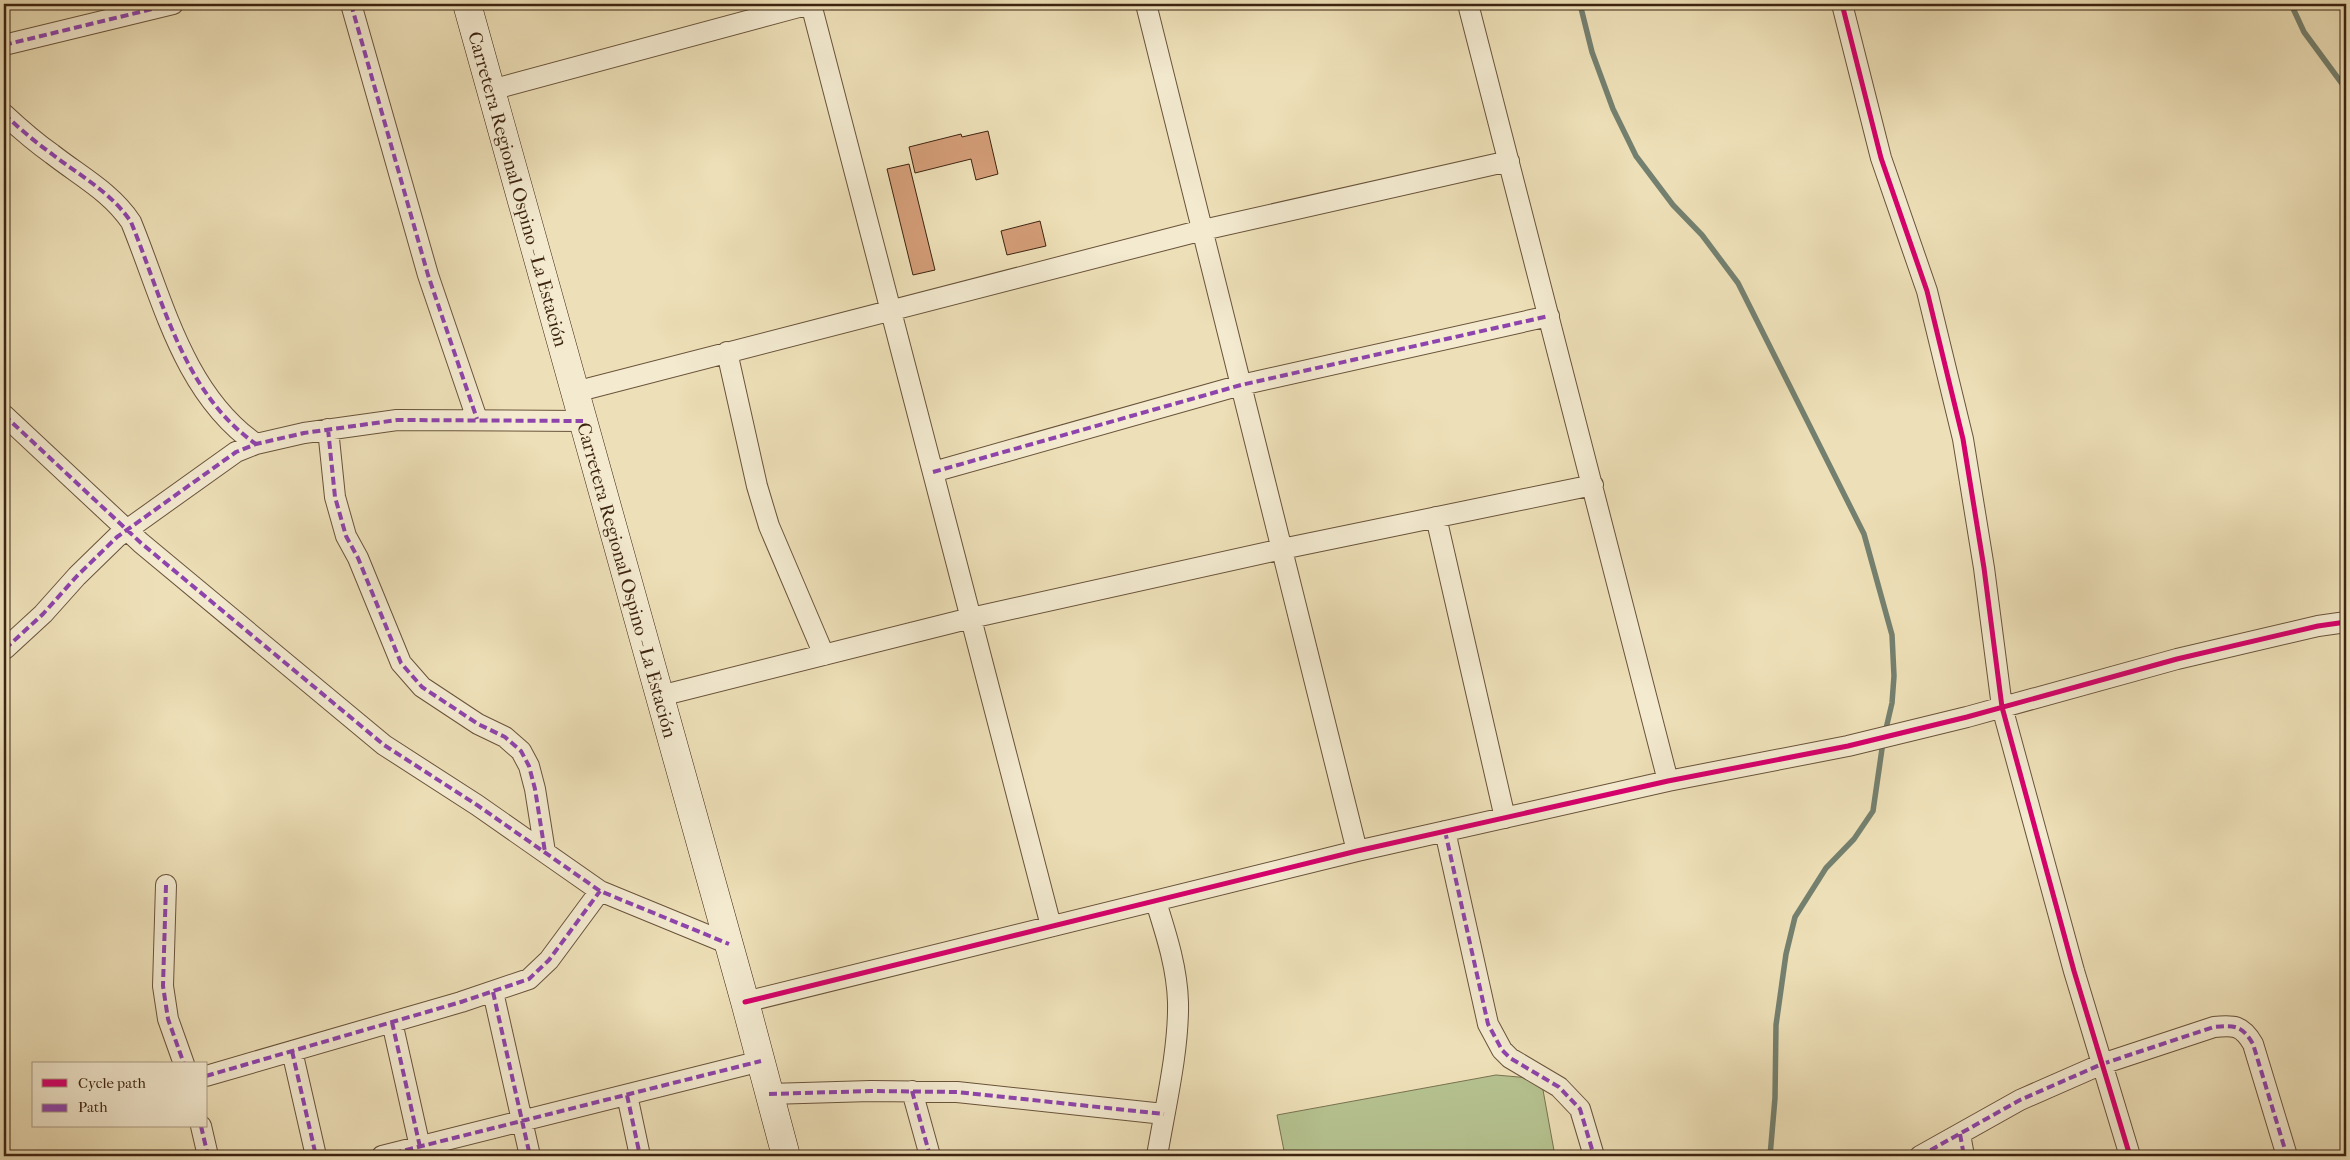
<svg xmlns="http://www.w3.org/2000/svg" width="2350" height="1160" viewBox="0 0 2350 1160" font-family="'IM FELL French Canon',serif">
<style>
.green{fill:#b5c290;stroke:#797350}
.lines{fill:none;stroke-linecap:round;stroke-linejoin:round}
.stream{stroke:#74806f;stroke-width:5.5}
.building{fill:#d39d77;stroke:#3d2410}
.street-casing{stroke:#69533a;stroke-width:22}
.secondary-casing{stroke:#3d2410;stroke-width:29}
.street{stroke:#f3ead0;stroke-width:20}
.secondary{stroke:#f3ead0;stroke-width:28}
.quiet{stroke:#8e44ad;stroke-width:4;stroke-dasharray:8 4;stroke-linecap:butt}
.cycleway-casing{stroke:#f3ead0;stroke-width:8}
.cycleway{stroke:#d6006c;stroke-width:5}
.labels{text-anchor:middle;stroke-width:5;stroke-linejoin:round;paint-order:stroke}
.street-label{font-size:19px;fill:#3d2410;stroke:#f3ead0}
</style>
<rect width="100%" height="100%" fill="#eddfb7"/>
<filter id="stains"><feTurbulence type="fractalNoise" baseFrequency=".004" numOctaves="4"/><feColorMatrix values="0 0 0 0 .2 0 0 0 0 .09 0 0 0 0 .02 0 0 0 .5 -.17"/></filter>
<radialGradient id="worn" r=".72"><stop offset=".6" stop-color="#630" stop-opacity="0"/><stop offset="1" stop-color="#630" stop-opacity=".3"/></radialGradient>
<path class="green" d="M1496 1075 1541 1079 1555 1156H1285L1277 1115Z"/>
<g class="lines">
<path class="stream" d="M1580 4 1592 52 1613 109 1636 156 1673 205 1702 235 1738 283 1864 534 1892 635 1894 676 1892 703 1885 733
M2291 4 2304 32 2346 89
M1770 1156 1775 1098 1776 1025 1786 954 1795 917 1826 868 1854 839 1873 811 1883 742"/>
</g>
<path class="building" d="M988 131 998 174 976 180 971 159 915 173 909 147 961 134 962 137Z
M909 164 935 270 913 275 887 169Z
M1040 221 1046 246 1007 255 1001 231Z"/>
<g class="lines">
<defs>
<path id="street" d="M351 4 428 275 477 419
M811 4 1051 926
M1146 4 1357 851
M1468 4 1668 781
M1842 4 1881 158 1927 291 1963 439 1984 568 2002 707 2074 971 2130 1156
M4 45 173 4
M491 90 810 4
M4 114C19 128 35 142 52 154 80 176 111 192 131 222 163 300 183 393 256 444
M727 352 757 486 769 526 824 655
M575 392 1203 230 1509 161
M4 415 141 543 384 745 477 805 600 891 729 944
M328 429 335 497 346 536 358 558 401 663 422 687 478 724 505 737 521 751 529 766 535 789 545 852
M933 472 1241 385 1549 316
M1436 517 1505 818
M5 649 43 614 77 576 117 537 236 452 256 444 304 433 397 420 583 421
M660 696 971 618 1282 549 1593 485
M1445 831 1488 1024 1502 1050 1510 1058 1559 1087 1580 1109 1594 1156
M166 885 163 986 168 1019 184 1064
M1156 902C1166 934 1177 967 1178 1002 1179 1050 1165 1108 1157 1156
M493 992 530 1156
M745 1002 1357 851 1668 781 1848 746 1967 717 2177 659 2318 626 2346 622
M392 1022 422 1156
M292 1051 316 1156
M206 1076 461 1002 529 979 549 960 600 891
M912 1091 930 1156
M769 1094 871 1091 957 1092 1164 1114
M627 1095 640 1156
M201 1126 208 1156
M1960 1134 1964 1156
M382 1156 761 1061
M1920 1156 2020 1100 2102 1064 2214 1027C2234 1025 2242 1025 2253 1044L2287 1156"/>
<g id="secondary">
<path id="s1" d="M467 4 745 1002 786 1156"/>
</g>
</defs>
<use href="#street" class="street-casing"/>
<use href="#secondary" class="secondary-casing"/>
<use href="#street" class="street"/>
<use href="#secondary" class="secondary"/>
<path class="quiet" d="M351 4 428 275 477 419
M4 45 173 4
M4 114C19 128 35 142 52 154 80 176 111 192 131 222 163 300 183 393 256 444
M4 415 141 543 384 745 477 805 600 891 729 944
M328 429 335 497 346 536 358 558 401 663 422 687 478 724 505 737 521 751 529 766 535 789 545 852
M933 472 1241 385 1549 316
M5 649 43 614 77 576 117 537 236 452 256 444 304 433 397 420 583 421
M1445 831 1488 1024 1502 1050 1510 1058 1559 1087 1580 1109 1594 1156
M166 885 163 986 168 1019 184 1064
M493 992 530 1156
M392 1022 422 1156
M292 1051 316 1156
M206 1076 461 1002 529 979 549 960 600 891
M912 1091 930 1156
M769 1094 871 1091 957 1092 1164 1114
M627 1095 640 1156
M201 1126 208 1156
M1960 1134 1964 1156
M382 1156 761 1061
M1920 1156 2020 1100 2102 1064 2214 1027C2234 1025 2242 1025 2253 1044L2287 1156"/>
<defs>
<path id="cycleway" d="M1842 4 1881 158 1927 291 1963 439 1984 568 2002 707 2074 971 2130 1156
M745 1002 1357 851 1668 781 1848 746 1967 717 2177 659 2318 626 2346 622"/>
</defs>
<use href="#cycleway" class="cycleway-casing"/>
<use href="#cycleway" class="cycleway"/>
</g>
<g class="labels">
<g class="street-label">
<text dy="7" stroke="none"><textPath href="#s1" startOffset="192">Carretera Regional Ospino - La Estación</textPath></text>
<text dy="7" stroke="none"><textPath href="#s1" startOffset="598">Carretera Regional Ospino - La Estación</textPath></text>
</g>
</g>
<rect width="2350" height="1160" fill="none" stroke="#eddfb7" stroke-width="20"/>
<rect x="5" y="5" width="2340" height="1150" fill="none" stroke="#3d2410" stroke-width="2.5"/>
<rect x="10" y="10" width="2330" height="1140" fill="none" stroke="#3d2410"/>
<rect x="32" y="1062" width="175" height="65" fill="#f3ead0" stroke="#aa9b83"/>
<rect x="42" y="1079" width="25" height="8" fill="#d6006c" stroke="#aa9b83"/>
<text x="78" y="1088" font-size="15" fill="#3d2410">Cycle path</text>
<rect x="42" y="1104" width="25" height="8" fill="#8e44ad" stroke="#aa9b83"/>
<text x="78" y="1112" font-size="15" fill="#3d2410">Path</text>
<rect width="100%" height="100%" filter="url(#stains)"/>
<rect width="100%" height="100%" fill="url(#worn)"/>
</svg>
